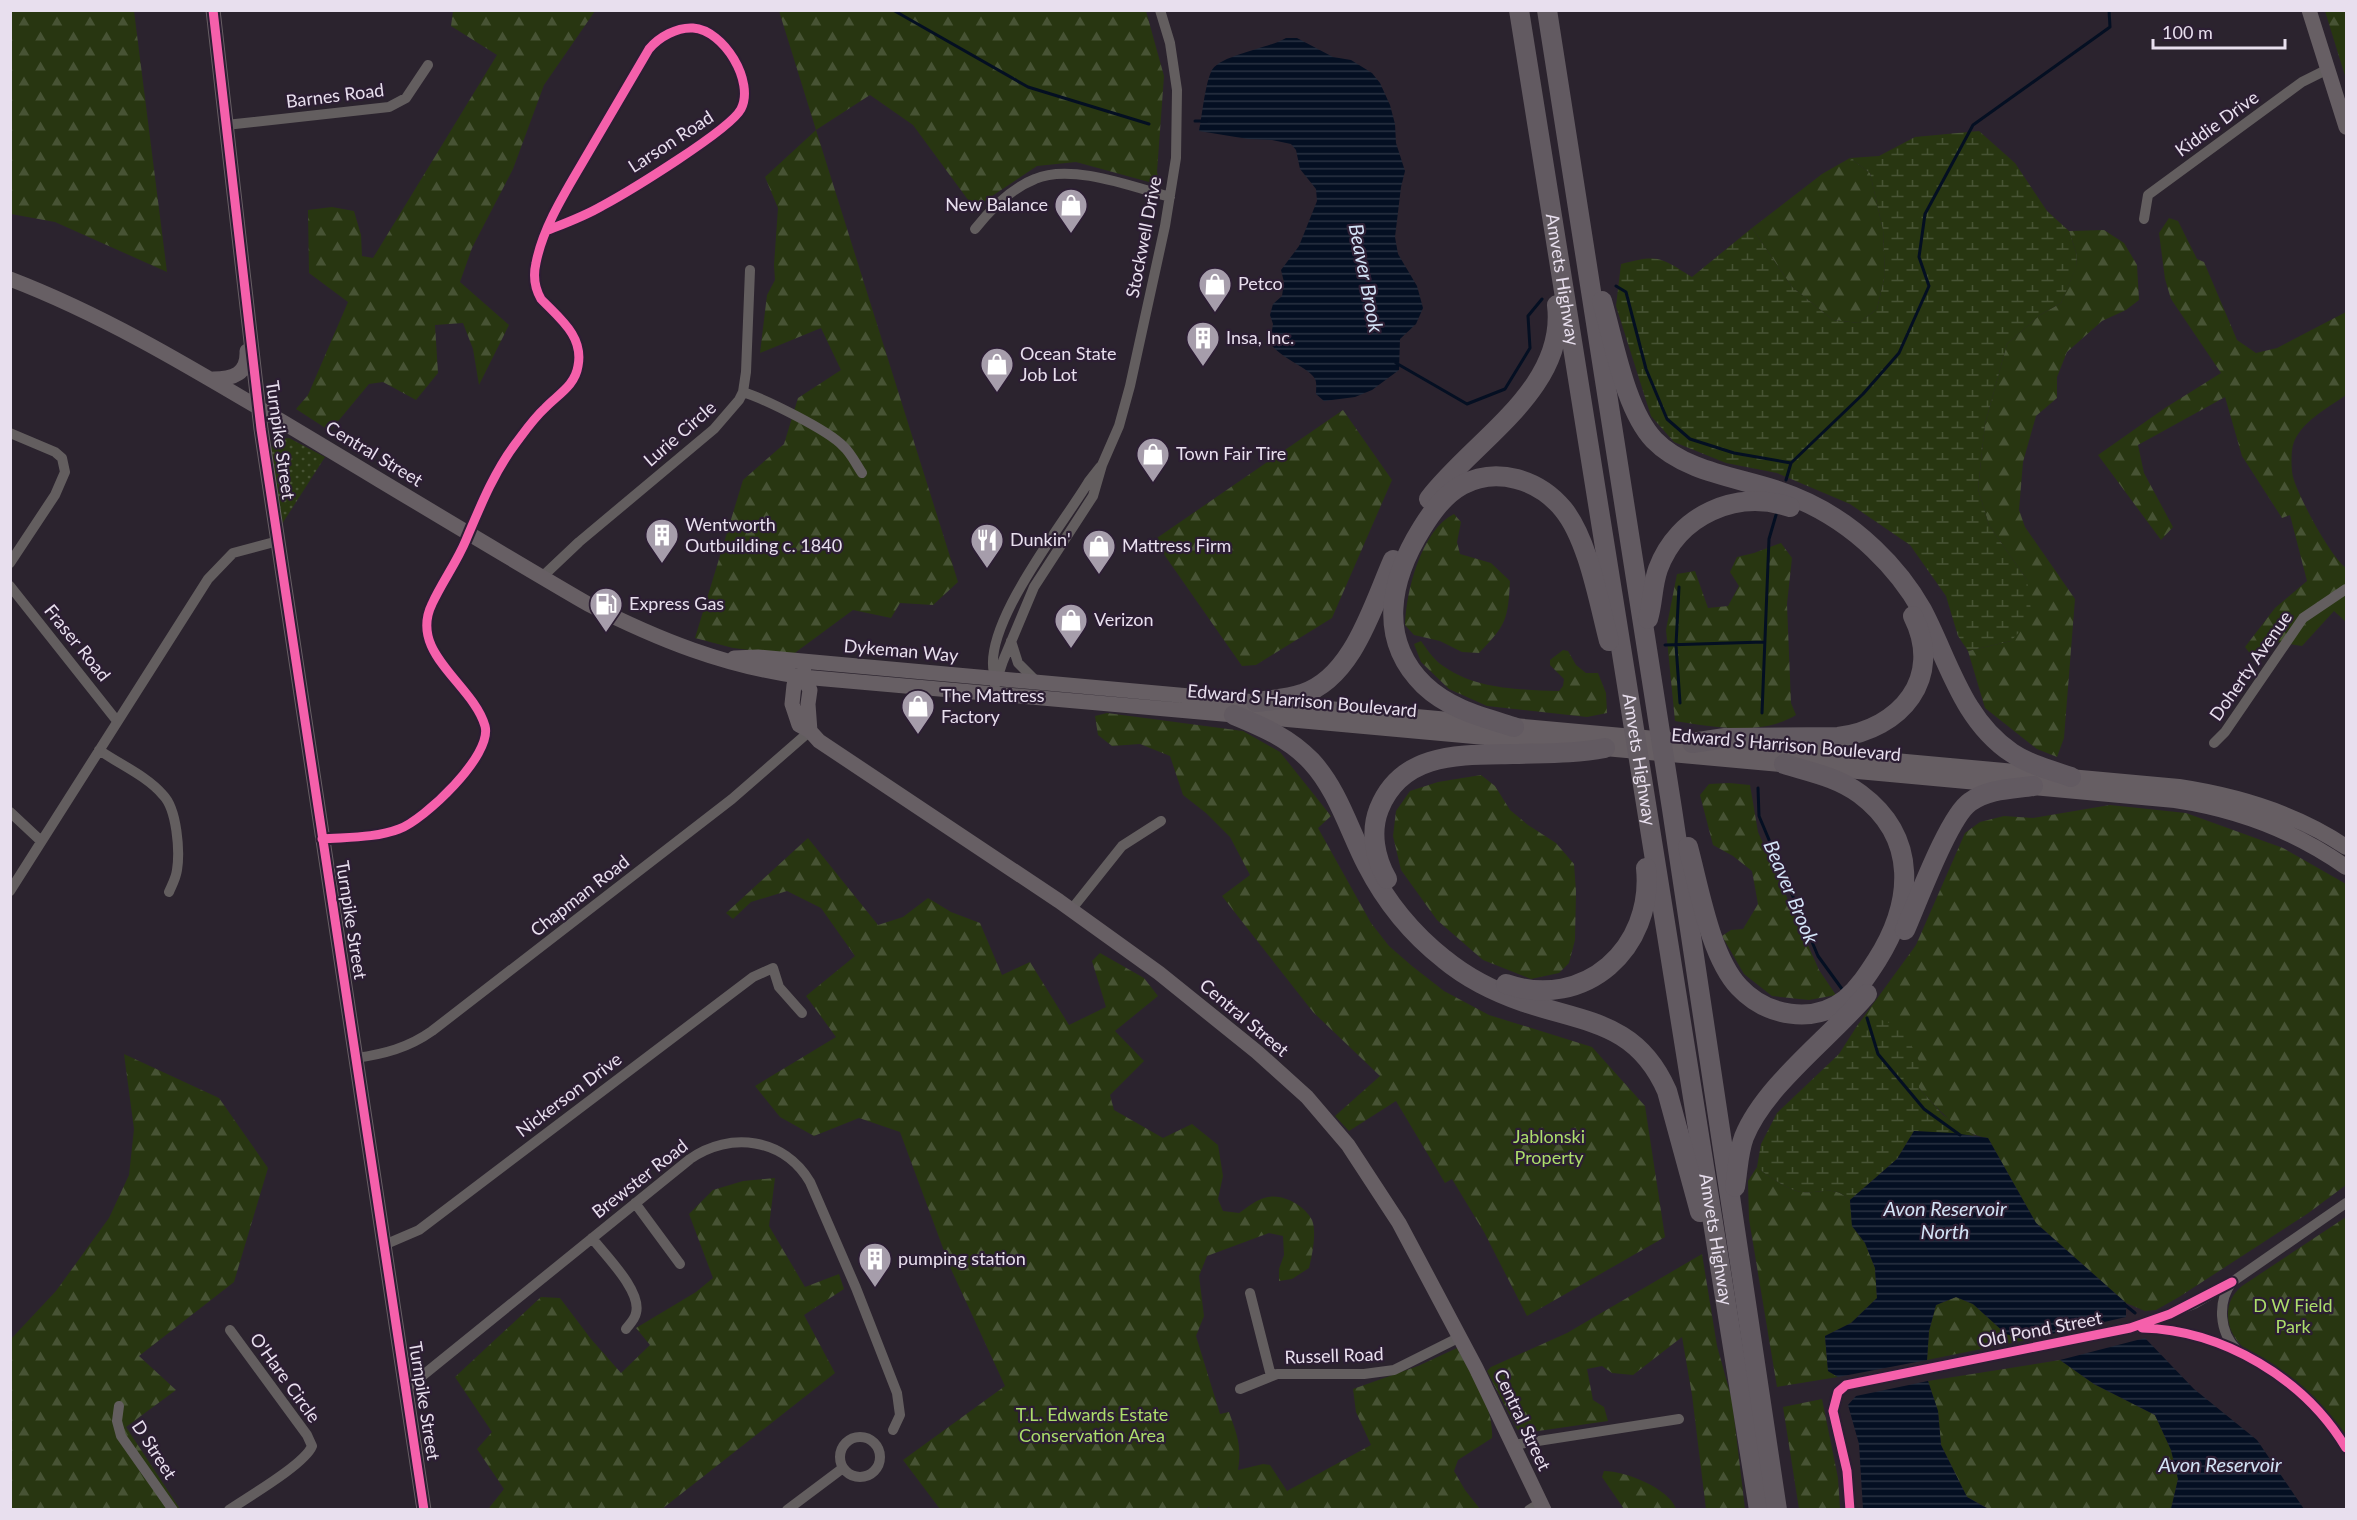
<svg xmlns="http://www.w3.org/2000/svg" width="2357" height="1520" viewBox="0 0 2357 1520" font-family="Lato,sans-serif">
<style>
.forest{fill:url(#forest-firs)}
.wetland{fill:url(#wetland-marsh)}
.park{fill:url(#park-dots)}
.water{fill:url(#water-rules)}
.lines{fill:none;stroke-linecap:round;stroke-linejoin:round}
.stream{stroke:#040f22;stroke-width:3}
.street{stroke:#635e5f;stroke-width:10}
.secondary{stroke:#675f64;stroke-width:15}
.primary{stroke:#665e63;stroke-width:16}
.highway{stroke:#625a61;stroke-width:20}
.cycleway-casing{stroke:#2c1e33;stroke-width:13}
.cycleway{stroke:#f560ab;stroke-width:9}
.labels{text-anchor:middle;stroke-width:4.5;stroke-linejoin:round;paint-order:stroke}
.street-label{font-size:18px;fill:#e8dfee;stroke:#2c1e33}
.poi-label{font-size:18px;fill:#e8dfee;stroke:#2c1e33;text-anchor:start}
.park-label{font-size:18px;fill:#acde6b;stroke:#2c1e33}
.water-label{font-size:20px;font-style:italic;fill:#d3e3f6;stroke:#2c1e33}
</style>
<defs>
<pattern id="forest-firs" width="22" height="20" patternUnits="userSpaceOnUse" patternTransform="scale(1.5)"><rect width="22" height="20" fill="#283611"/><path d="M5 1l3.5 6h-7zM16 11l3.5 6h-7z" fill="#475334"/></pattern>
<pattern id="wetland-marsh" width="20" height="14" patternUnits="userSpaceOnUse" patternTransform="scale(1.5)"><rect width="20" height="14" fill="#283611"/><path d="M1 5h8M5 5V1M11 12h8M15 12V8" fill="none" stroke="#475334"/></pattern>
<pattern id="park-dots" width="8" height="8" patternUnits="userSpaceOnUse" patternTransform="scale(1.5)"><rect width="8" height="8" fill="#283611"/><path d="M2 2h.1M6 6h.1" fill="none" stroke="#475334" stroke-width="1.8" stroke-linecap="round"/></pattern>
<pattern id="water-rules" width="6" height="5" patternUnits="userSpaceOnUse" patternTransform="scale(1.5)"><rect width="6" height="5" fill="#040f22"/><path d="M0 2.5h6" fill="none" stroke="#293242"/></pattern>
</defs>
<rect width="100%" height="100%" fill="#2b232e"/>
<path class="forest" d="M10 11H134L167 272 55 222 11 214Z
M453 11H595L544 85 513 169 472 248 460 282 509 325 479 385 473 349 463 323 435 325 438 373 416 400 383 382 369 384 330 431 296 409 308 395 348 302 309 273 308 210 332 207 354 211 361 235 362 256 373 258 497 55 451 26Z
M779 11H1146L1164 76 1157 172 1160 185 1076 162 1037 166 974 208 913 125 870 95 816 130 958 582 933 605 900 603 891 618 853 610 792 655 733 648 695 638 743 480 784 444 798 398 841 370 821 328 760 353 767 295 775 280 774 265 778 208 765 177 816 130Z
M2325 11H2346V79Z
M1850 158 1870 173 1883 230 1885 275 1877 309 1859 323 1833 320 1792 287 1752 228 1822 174Z
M2169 218 2178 221 2197 259 2204 262 2237 340 2256 353 2277 348 2346 312V395C2328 408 2300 422 2293 445 2291 452 2291 469 2293 477 2299 498 2330 556 2346 568V622L2334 611 2302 646 2277 642 2256 661 2245 647 2275 608 2307 581 2290 515 2282 518 2242 456 2225 397 2138 445 2144 473 2173 527 2161 540 2098 455 2165 408 2221 373 2171 299 2165 279 2159 233Z
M2104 230 2124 243 2137 265 2139 300 2126 310 2102 321 2067 352 2057 377V398L2036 416 2023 462 2019 510 2025 527 2075 599 2064 738 2057 757 2037 749 1985 708 1968 651 2011 641 2027 580 1989 525 1978 489 1985 424 2007 344 2040 315 2061 303 2076 267 2077 255 2069 231Z
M1343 410 1392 480 1332 618 1256 665 1242 666 1154 540Z
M1454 514 1461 522 1457 542 1460 554 1491 563 1510 581C1508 620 1506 625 1479 653L1462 652 1440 641 1414 635 1405 625C1406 592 1421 530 1454 514Z
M1781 543 1792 558 1787 604 1791 703 1796 715C1762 736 1713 727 1675 721L1666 630 1677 574 1695 571 1708 608 1728 606 1739 586 1730 572 1737 557 1754 553Z
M1421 641C1426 648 1432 657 1439 663 1474 690 1516 689 1559 691L1563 686 1564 679 1550 665V660L1563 650 1568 651 1576 665 1586 673H1598L1606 693 1607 713 1587 717 1487 706 1449 689 1421 662 1414 644Z
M1107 713 1243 731 1280 752 1331 816 1318 828 1371 923 1389 946 1412 966 1444 991 1489 1015 1592 1047 1645 1106 1665 1237 1527 1316 1484 1232 1452 1179 1445 1183 1396 1101 1349 1131 1335 1116 1380 1076 1313 1012 1222 896 1250 875 1230 837 1206 813 1183 795 1170 756 1140 744 1112 746 1098 735 1095 716Z
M1481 775 1495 786 1510 810 1528 825 1556 843 1574 864 1576 891 1575 940 1569 963 1559 973 1531 979 1483 960 1437 920 1401 870 1393 836 1396 811 1410 791 1438 782Z
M1729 783 1750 785 1758 832 1819 970 1836 995 1809 1000 1772 996 1744 974 1722 936 1731 930 1743 929 1758 904 1752 871 1733 856 1713 845 1700 795 1709 784Z
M2110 805 2186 813 2283 848 2346 884V1185L2307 1214 2179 1297 2156 1310 2145 1311 2126 1303 2036 1223 1988 1138C1958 1134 1938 1109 1919 1088V1061L1857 1026 1916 945 1965 833 1980 822 2004 816 2033 818Z
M808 838 878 925 903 917 928 898 951 912 980 923 1002 975 1030 962 1069 1025 1106 1007 1092 961 1100 953 1144 978 1158 996 1115 1031 1144 1061 1110 1095 1114 1110 1163 1138 1192 1124 1218 1145 1223 1176 1218 1199 1223 1211 1239 1213C1248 1207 1257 1199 1268 1197 1284 1194 1305 1206 1312 1220 1317 1232 1312 1256 1309 1268L1292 1279 1279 1281V1269L1284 1255 1283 1236 1269 1233 1207 1256 1199 1276 1204 1316 1196 1336 1220 1414 1229 1412C1237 1435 1242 1446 1238 1470L1263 1464 1270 1465 1287 1491 1371 1445 1356 1412 1353 1389 1418 1366 1457 1348C1472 1375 1494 1406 1492 1438L1458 1460 1454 1471 1465 1490 1480 1509 1210 1510 1209 1507 1204 1510 940 1509 903 1460 1005 1386 950 1267 900 1132 859 1118 814 1136 780 1117 755 1086 836 1037 806 996 855 956 821 908 787 891 751 902 733 919 726 913Z
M124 1054 219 1098 268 1168 234 1282 139 1356 176 1390 126 1427 180 1509 11 1510V1339L56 1291 109 1218 129 1175 134 1129Z
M1757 1167C1766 1175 1790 1191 1802 1192 1823 1194 1832 1184 1850 1200L1852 1226 1865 1243 1875 1268 1877 1298 1851 1323 1825 1336 1828 1371 1838 1377 1777 1387 1749 1219 1748 1181Z
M775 1178 769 1226 805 1287 839 1274 844 1289 804 1315 835 1373 662 1509H490L489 1508 504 1489 477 1449 492 1432 455 1377 541 1297 560 1298 591 1339 621 1373 650 1345 636 1328 696 1292 713 1278 689 1214 713 1190 743 1181Z
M2346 1217V1435C2334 1418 2319 1402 2303 1388 2277 1367 2227 1352 2228 1314 2228 1302 2233 1294 2242 1286Z
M1702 1254 1717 1346 1732 1400 1745 1509H1706L1692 1395 1682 1337 1633 1375 1612 1373 1602 1366 1587 1369 1593 1400 1604 1407 1608 1421 1524 1433 1517 1429 1487 1371 1491 1367 1567 1333Z
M1956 1297 1973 1304 2006 1334 2026 1340 1927 1360 1929 1331 1936 1305Z
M2060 1360 2094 1384 2155 1415 2171 1450 2178 1479 2171 1509H1989L1967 1497 1941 1445 1938 1411 1928 1381Z
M1822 1399 1838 1478 1840 1509H1799L1783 1407Z
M1604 1471C1625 1471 1669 1488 1676 1509H1624L1602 1477Z"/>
<path class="wetland" d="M1979 131 2015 163 2047 211 2069 231 2077 255 2076 268 2061 303 2040 315 2007 344 1985 424 1978 489 1989 525 2027 580 2032 618 2011 641 1968 651 1958 636 1946 596 1910 545 1850 504 1777 473 1726 463 1674 442 1651 416 1616 306 1621 264C1658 254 1660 257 1692 277L1752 228 1792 287 1833 320 1859 323 1877 309 1885 275 1883 230 1870 173 1850 158 1879 156 1915 137Z
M1879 1019 1903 1028 1919 1061V1088L1943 1115 1975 1136 1914 1131 1897 1159 1850 1200C1832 1184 1823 1194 1802 1192 1790 1191 1766 1175 1757 1167L1761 1144 1777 1113 1839 1054 1857 1026Z"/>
<path class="park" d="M289 438 325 457 282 524 269 451 276 440Z"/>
<path class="water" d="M1286 38H1297L1333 57 1351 60 1372 73 1380 83 1390 105 1395 124 1396 143 1405 171 1401 187 1395 237 1398 254 1417 286 1423 308 1416 324 1400 339 1399 370 1372 390 1355 397 1324 401 1316 394C1316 389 1317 383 1315 379 1310 368 1281 359 1270 343L1273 324 1270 315 1273 304 1282 296 1284 282 1281 270 1299 246 1317 201 1316 189 1300 169 1296 150 1291 144 1272 140 1248 139 1199 131C1202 116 1205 85 1211 72 1218 55 1268 49 1286 38Z
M1914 1131 1953 1133 1988 1138 2036 1223 2126 1303V1317L2026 1340 2006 1334 1973 1304 1956 1297 1936 1305 1929 1331 1927 1360 1838 1377 1828 1371 1825 1336 1851 1323 1877 1298 1875 1268 1865 1243 1852 1226 1850 1200 1897 1159Z
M2145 1338 2194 1389 2257 1440 2304 1509H2171L2178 1479 2171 1450 2155 1415 2094 1384 2060 1360Z
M1928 1381 1938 1411 1941 1445 1967 1497 1988 1509H1863L1859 1444 1848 1405 1856 1396Z"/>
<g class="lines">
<path class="stream" d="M893 10 1028 87 1149 124
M1195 121H1206
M1616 286 1626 292 1646 369 1667 419 1690 439 1734 453 1791 463
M1396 363 1467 404 1505 389 1530 348 1528 316 1542 299
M1791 463 1863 394 1899 353 1929 286 1919 257 1925 214 1973 125 2110 27 2109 10
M1786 480 1791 463
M1679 587 1676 645 1680 703
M1665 645 1764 642
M1762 713 1769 539 1776 515
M1758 788 1759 816 1818 956 1842 989
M1867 1018 1878 1054 1924 1109 1960 1135
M2124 1304 2135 1313"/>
<path class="street" d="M226 125 389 107 406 98 428 65
M2144 219 2148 195 2302 82 2328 69
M975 229C990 210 1012 188 1035 179 1071 163 1133 187 1170 197
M743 392C765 399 828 430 843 446 851 453 856 464 862 473
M10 433 55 452 62 458 65 472 55 495 10 563
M542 577 579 542 714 429 739 400 743 392 746 372 750 270
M10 586 117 721
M1011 641 1018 663 1037 682
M996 679C975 633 1065 522 1089 481L1100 467
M995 685 1003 661 1034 587 1093 496 1102 465 1119 426 1130 386 1165 226 1176 158 1177 90 1170 43 1160 10
M2214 743 2225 732 2303 618 2346 589
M99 750C119 764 147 776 163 795 177 809 180 851 177 870 176 878 172 885 169 892
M10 812 41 841
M322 839C347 837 376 838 399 829 424 820 493 755 485 726 473 684 408 653 432 604 442 582 457 562 466 540 480 507 494 472 516 443 525 431 534 418 545 408 557 395 575 386 578 366 584 336 559 318 541 299 534 287 533 276 536 263 543 227 566 191 584 160 606 123 627 86 649 49 659 37 677 27 693 28 724 30 755 82 741 109 730 130 628 192 602 206 585 216 566 223 548 230
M10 891 208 579 233 553 278 541
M1071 910 1122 846 1161 821
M356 1058C384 1054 408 1048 432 1031L732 799 810 731
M635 1203 680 1264
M592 1238C605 1255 642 1291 636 1313 635 1319 629 1325 626 1329
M384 1245 419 1230 753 977 773 968 779 987 802 1013
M2232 1282C2217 1302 2219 1332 2237 1350
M1250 1293 1271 1376
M2140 1328C2221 1330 2305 1378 2346 1448
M406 1389 690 1159C730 1131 784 1138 810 1182L856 1288 897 1393 900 1415 893 1430
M1240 1389 1277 1374H1364L1394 1370 1460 1337
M119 1406 117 1421 121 1436 173 1510
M840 1457a20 20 0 1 1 40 0a20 20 0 1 1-40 0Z
M1513 1445 1679 1419
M229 1510C248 1497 305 1464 312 1446L307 1435 230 1330
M787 1510 843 1468
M1529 1510 1540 1503
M1850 1510 1847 1471 1833 1411 1838 1392 1846 1385 2089 1337 2147 1323 2196 1303 2232 1282 2346 1203"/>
<path class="secondary" d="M213 10 261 429 424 1510
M2309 10 2346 127
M10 279C104 315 190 367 276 418 380 480 483 543 588 604 659 640 724 666 803 677L1234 715
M213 379C233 379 248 374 247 351
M734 658 758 657 1256 702
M804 662 803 677 810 690 808 704 810 731 819 741 1059 901 1159 973 1257 1052 1307 1097 1348 1145 1399 1223 1476 1368 1544 1510
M803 677 794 685 792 704 799 725 810 731"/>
<path class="primary" d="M1274 704 2179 787C2238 796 2296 813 2346 847
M1243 715 2175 800C2236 809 2295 831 2346 867"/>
<g class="highway">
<path id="s1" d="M1519 10 1759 1510"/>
<path d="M1547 10 1672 809 1777 1510"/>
<path d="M1602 301C1614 342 1625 409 1654 440 1685 472 1737 477 1778 491 1814 503 1847 523 1874 549 1893 567 1909 587 1922 610 1948 659 1962 720 2012 753 2030 765 2051 770 2071 777"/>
<path d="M1429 499C1474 440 1567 389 1557 305"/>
<path d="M1648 619C1653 603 1652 586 1658 569 1678 515 1736 489 1790 507"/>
<path d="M1256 702C1271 700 1288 699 1302 694 1353 678 1373 605 1393 560"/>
<path d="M1234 715C1263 727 1289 738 1311 761 1338 790 1349 830 1367 865 1386 902 1411 933 1444 959 1467 978 1495 992 1524 1002 1586 1023 1637 1022 1667 1091L1700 1212"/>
<path d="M1514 727C1482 717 1449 709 1424 685 1377 639 1390 579 1422 528 1432 512 1444 495 1462 485 1497 466 1539 480 1563 509 1588 539 1599 603 1609 641"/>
<path d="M1692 743 1725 738 1838 737C1901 729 1944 678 1913 616"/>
<path d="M1688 847C1699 887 1710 956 1739 987 1766 1016 1813 1025 1846 999 1859 988 1868 974 1877 960 1913 903 1919 838 1860 794 1837 777 1810 772 1784 764"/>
<path d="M1387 879C1375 858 1370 832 1379 809 1402 751 1462 755 1513 754 1544 753 1574 754 1605 748"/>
<path d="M1905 930C1917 903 1949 816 1970 802 1988 789 2011 789 2033 786"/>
<path d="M1506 984C1585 1011 1654 948 1646 868"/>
<path d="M1735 1187C1738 1170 1738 1153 1744 1137 1765 1085 1830 1038 1867 994"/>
</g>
<defs>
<path id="cycleway" d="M213 10 261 429 424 1510
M322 839C347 837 376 838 399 829 424 820 493 755 485 726 473 684 408 653 432 604 442 582 457 562 466 540 480 507 494 472 516 443 525 431 534 418 545 408 557 395 575 386 578 366 584 336 559 318 541 299 534 287 533 276 536 263 543 227 566 191 584 160 606 123 627 86 649 49 659 37 677 27 693 28 724 30 755 82 741 109 730 130 628 192 602 206 585 216 566 223 548 230
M2142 1328C2223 1330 2305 1379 2346 1448
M1850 1510 1847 1471 1833 1411 1838 1392 1846 1385 2130 1328 2170 1314 2232 1282"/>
</defs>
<use href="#cycleway" class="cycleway-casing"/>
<use href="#cycleway" class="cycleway"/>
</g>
<defs>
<symbol id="shop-pin" viewBox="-11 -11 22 30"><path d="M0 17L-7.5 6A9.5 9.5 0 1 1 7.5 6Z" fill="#a69dab" stroke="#2c1e33"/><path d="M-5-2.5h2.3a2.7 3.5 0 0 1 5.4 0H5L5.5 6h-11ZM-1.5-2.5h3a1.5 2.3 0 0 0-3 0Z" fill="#fff"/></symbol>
<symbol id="building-pin" viewBox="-11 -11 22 30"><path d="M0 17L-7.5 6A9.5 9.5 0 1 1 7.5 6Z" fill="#a69dab" stroke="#2c1e33"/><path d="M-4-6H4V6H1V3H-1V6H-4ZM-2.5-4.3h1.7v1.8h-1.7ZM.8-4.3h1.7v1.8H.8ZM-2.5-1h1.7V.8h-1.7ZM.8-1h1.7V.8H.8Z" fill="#fff"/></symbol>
<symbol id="restaurant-pin" viewBox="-11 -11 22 30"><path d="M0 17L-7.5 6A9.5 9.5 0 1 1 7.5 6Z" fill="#a69dab" stroke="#2c1e33"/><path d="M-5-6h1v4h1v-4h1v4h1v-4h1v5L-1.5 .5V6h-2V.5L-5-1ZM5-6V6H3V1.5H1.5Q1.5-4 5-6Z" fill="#fff"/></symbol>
<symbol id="fuel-pin" viewBox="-11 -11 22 30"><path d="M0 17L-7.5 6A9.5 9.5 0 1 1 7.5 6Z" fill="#a69dab" stroke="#2c1e33"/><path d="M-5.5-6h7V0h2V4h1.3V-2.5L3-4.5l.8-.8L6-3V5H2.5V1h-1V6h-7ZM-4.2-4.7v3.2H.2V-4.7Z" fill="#fff"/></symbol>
</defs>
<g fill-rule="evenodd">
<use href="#shop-pin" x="1052" y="186" width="38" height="52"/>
<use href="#shop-pin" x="1196" y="265" width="38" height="52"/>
<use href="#building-pin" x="1184" y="319" width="38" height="52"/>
<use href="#shop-pin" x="978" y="345" width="38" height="52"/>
<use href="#shop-pin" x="1134" y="435" width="38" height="52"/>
<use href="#building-pin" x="643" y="516" width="38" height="52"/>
<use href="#restaurant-pin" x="968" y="521" width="38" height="52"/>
<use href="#shop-pin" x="1080" y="527" width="38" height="52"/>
<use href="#fuel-pin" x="587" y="585" width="38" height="52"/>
<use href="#shop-pin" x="1052" y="601" width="38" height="52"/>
<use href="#shop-pin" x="899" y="687" width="38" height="52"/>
<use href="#building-pin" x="856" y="1240" width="38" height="52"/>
</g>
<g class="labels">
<g class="street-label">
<text transform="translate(335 96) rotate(-7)" y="6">Barnes Road</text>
<text transform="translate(2217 124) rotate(-36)" y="6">Kiddie Drive</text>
<text transform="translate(671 142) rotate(-33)" y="6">Larson Road</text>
<text transform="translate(1144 237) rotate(-79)" y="6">Stockwell Drive</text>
<text dy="6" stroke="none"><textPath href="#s1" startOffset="273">Amvets Highway</textPath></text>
<text transform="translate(680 434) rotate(-41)" y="6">Lurie Circle</text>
<text transform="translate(280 440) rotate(82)" y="6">Turnpike Street</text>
<text transform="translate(374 454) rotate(31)" y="6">Central Street</text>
<text transform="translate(77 643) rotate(51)" y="6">Fraser Road</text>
<text transform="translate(901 651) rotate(5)" y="6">Dykeman Way</text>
<text transform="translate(2251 666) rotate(-55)" y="6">Doherty Avenue</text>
<text transform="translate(1302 701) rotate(5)" y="6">Edward S Harrison Boulevard</text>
<text transform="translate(1786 745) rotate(5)" y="6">Edward S Harrison Boulevard</text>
<text dy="6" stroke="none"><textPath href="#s1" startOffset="759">Amvets Highway</textPath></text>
<text transform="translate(580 896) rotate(-38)" y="6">Chapman Road</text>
<text transform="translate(351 920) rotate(81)" y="6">Turnpike Street</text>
<text transform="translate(1244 1018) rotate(40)" y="6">Central Street</text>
<text transform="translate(569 1095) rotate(-37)" y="6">Nickerson Drive</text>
<text transform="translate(640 1179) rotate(-38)" y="6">Brewster Road</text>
<text dy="6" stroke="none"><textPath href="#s1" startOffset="1245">Amvets Highway</textPath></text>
<text transform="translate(2040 1330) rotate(-11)" y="6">Old Pond Street</text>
<text transform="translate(1334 1356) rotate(-2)" y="6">Russell Road</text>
<text transform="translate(285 1378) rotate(54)" y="6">O'Hare Circle</text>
<text transform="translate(424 1401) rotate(81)" y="6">Turnpike Street</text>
<text transform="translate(1522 1420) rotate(65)" y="6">Central Street</text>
<text transform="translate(154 1450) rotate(57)" y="6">D Street</text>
</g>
<g class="poi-label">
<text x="1048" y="211" text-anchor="end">New Balance</text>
<text x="1238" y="290">Petco</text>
<text x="1226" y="344">Insa, Inc.</text>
<text x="1020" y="360">Ocean State<tspan x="1020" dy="21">Job Lot</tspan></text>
<text x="1176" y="460">Town Fair Tire</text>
<text x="685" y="531">Wentworth<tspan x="685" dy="21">Outbuilding c. 1840</tspan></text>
<text x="1010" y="546">Dunkin'</text>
<text x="1122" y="552">Mattress Firm</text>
<text x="629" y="610">Express Gas</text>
<text x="1094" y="626">Verizon</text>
<text x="941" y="702">The Mattress<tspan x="941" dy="21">Factory</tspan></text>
<text x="898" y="1265">pumping station</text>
</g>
<g class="park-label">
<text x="1549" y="1143">Jablonski<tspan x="1549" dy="21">Property</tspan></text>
<text x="2293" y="1312">D W Field<tspan x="2293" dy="21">Park</tspan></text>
<text x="1092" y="1421">T.L. Edwards Estate<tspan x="1092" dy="21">Conservation Area</tspan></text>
</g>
<g class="water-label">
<text transform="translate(1366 278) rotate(79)" y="7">Beaver Brook</text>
<text transform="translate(1791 892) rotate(67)" y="7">Beaver Brook</text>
<text x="1945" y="1216">Avon Reservoir<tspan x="1945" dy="23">North</tspan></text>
<text x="2220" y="1472">Avon Reservoir</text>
</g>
</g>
<rect width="2357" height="1520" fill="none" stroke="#e8dfee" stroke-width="24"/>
<path d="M2153 39v9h132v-9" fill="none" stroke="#e8dfee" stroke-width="3"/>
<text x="2162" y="39" font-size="18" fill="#e8dfee" stroke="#2c1e33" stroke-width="4.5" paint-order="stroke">100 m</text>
</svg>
